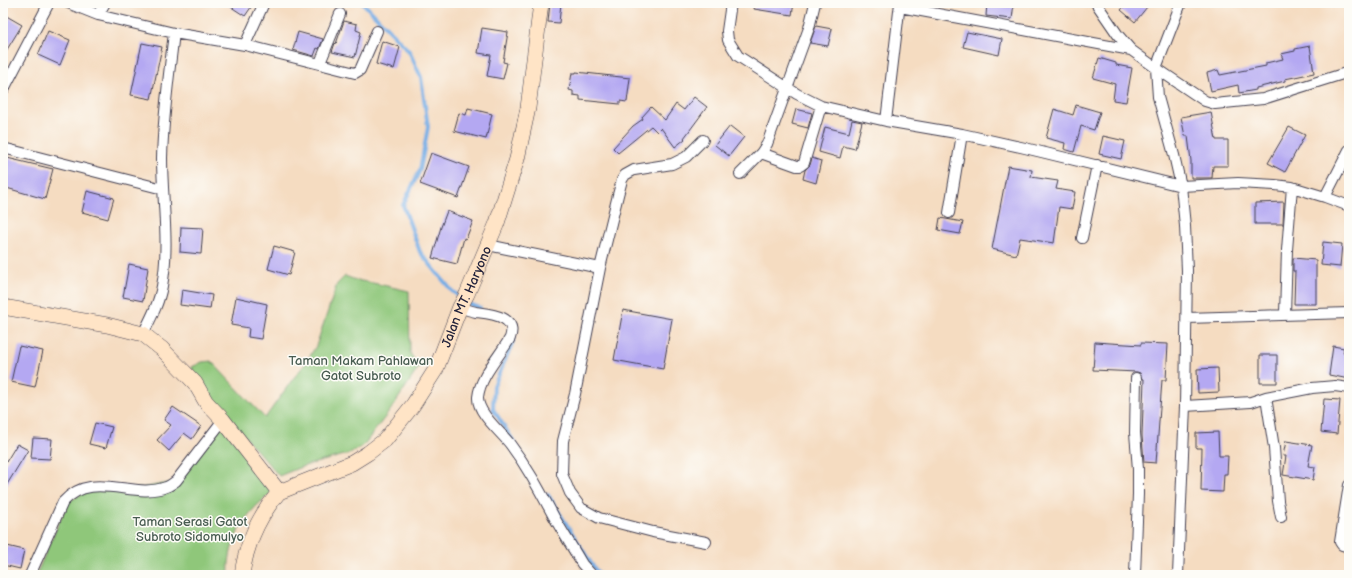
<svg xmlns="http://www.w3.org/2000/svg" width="1352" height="578" viewBox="0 0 1352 578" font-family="'Balsamiq Sans',sans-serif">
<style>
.green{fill:#8fc77a;stroke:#58745a}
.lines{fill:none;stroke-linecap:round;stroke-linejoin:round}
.stream{stroke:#77ade5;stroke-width:4}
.building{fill:#b4a8f2}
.street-casing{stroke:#423e4f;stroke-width:12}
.secondary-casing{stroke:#423e4f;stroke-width:16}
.street{stroke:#fff;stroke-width:10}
.secondary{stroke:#ffe4c6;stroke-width:15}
.labels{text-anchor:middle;stroke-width:3;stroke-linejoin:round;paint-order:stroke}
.street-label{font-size:13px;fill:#22223b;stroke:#fdfcf7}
.park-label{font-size:13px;fill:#485c51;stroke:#fdfcf7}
</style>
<rect width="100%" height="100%" fill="#fdfcf7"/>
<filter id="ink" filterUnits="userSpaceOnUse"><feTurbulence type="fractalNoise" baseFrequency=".025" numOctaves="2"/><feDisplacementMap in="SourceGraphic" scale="8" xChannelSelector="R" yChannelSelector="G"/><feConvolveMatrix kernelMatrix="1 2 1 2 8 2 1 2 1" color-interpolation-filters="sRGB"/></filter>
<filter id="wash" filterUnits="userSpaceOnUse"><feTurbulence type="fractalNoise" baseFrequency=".012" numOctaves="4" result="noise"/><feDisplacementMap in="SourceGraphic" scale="16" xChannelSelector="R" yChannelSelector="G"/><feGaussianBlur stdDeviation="0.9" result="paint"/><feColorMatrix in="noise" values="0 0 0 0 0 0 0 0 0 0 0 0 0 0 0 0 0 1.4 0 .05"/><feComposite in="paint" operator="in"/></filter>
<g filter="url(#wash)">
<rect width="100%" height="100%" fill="#f5dcc1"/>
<path class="green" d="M345 276 356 280 378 284 409 291 410 353 419 367 392 408 363 446 348 454 301 467 279 476 193 377 192 367 202 362 211 361 265 418 292 380 305 364 316 346 337 284Z
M220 423 274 491C266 498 257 504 251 512 237 528 227 553 229 575H36L68 502 88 490 123 491 180 481Z"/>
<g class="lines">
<path class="stream" d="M363 3 409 51 421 77 428 127 420 170 403 205 420 252 452 291 461 298
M466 302 471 305 480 308
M514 442 493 409 494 386 514 339
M548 495 594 568 600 575"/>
</g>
<g id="blocks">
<path class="building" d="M225 3H254L245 16Z
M550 3H561L559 23 548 22Z
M755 3H794L792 15 754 9Z
M987 3H1014L1012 19 986 16Z
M1127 3H1142L1147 7 1135 22 1121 10Z
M3 14 22 25 3 56Z
M344 21 357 24 356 30 361 32 355 57 332 52 335 43 336 44Z
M816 26 832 29 828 46 810 43Z
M482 28 508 32 503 62 507 63 503 79 487 76 491 55 478 53Z
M48 31 70 40 60 65 38 55Z
M298 32 323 39 319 49 317 48 314 56 293 50Z
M967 32 1002 39 999 55 963 47Z
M382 41 400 47 394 69 376 64Z
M142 43 162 47 151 99 131 95Z
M1310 46 1314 73 1285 79V81L1256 88V90L1239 93 1238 85 1211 91 1207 73 1218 70 1220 75 1266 66V63L1283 59 1281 54 1295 51V49Z
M1099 58 1116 63V65L1132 68 1126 102 1113 100 1115 84 1093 78Z
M576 72 630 78 627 102 620 101V104L580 100V96L573 95V91L569 90 572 73H576Z
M694 97 707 107 684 138 685 139 675 147 661 128 657 132 651 126 618 153 613 148 633 126 643 119 642 117 651 107 665 120 676 104 684 110Z
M1076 105 1100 112 1094 130 1081 126 1074 152 1064 149 1065 143 1046 138 1054 109 1073 115Z
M468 108 492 114 486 139 454 131 459 113 466 115Z
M796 109 812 113 808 128 792 124Z
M1211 112 1216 140H1228V166H1213L1212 178H1191V161L1188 136H1185L1181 117Z
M852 120 862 122 855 149 843 146 840 158 819 152 825 127 849 133Z
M730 126 744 137 729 156 715 145Z
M1289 127 1305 135 1285 172 1268 163Z
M1103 136 1125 141 1121 159 1099 154Z
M431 153 469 167 458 198 420 184Z
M3 157 53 169 45 199 3 187Z
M812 158 821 161 816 183 803 179 805 170 810 165Z
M1008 166 1032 170 1031 177 1058 181 1056 189 1075 192 1072 209 1059 207 1054 243 1020 238 1016 255 992 249Z
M87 191 114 198 108 219 82 212Z
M1284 202 1283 224H1255V203Z
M447 211 473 221 466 239 464 238 457 264 432 258 441 227Z
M940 218 963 222 960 234 938 230Z
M181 227 203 228 201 254 180 252Z
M1323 242 1342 244 1340 267 1321 265Z
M274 246 295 252 289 275 268 269Z
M1293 258 1316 260V304H1294L1295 271H1293Z
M129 264 148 268 143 301 123 297Z
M182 290 212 295 210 309 180 305Z
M236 297 267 304 261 339 248 337 249 328 231 325Z
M623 310 672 319 663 369 614 360Z
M1095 342 1141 345V343L1168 344 1166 380H1162L1156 463 1144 462 1142 436 1144 379H1142L1140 373 1137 372 1093 370Z
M19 346 43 351 35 387 11 382Z
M1333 346 1344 348 1343 353 1349 354V379L1329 375Z
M1260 355H1277V383H1260Z
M1218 368 1219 392 1198 393 1197 369Z
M1324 399 1340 400 1337 434 1321 432Z
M173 407 201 426 192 439 184 433 169 451 157 440 171 425 164 420Z
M95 423 112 427 106 448 89 444Z
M1218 432 1219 456H1228L1227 474H1224L1223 492 1201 491 1202 448H1196V433Z
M33 438 52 439 50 459 31 458Z
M1286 441 1312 445 1308 466 1315 467 1313 480 1283 475 1286 456H1283Z
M17 444 28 450 3 491V467Z
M3 545 24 550 20 569 3 565Z"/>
</g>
</g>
<g filter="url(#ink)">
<use href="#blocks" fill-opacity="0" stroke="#423e4f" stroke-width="1"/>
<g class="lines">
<defs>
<path id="street" d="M68 3 98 15 105 3
M731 3 727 31 728 40 738 56 797 94 821 106 886 121 962 134 1025 148 1181 186 1238 183 1275 185 1292 187 1325 197 1349 206
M1096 3 1118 35 1131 50 1156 68 1196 95 1205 101 1215 104 1263 99 1349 72
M900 7 1131 50
M98 15 174 33 245 45 355 73 360 70 377 31
M245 45 264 3
M320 63 340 14
M3 91 49 3
M886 121 900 3
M3 148 163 189
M761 153 797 166H800L804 163 821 106
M740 174 761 153 767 144 809 28 815 3
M1325 197 1349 150
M949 213 962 134
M1082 238 1097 165
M488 245 600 268 575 394 563 441 562 474 570 493 581 508 599 518 653 532 706 542
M600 268 618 195 622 180 625 175 634 170 672 164 686 157 703 140
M460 307C465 309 470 311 476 312 491 314 518 316 510 338 500 356 480 376 478 397 477 413 501 432 510 444 528 468 540 491 554 517 563 533 573 548 582 564L592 575
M1285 314 1287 250 1292 187
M1187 318 1349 313
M143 334C151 318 159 303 162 286 170 244 162 200 162 158 163 116 169 75 174 33
M1266 397 1274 448 1278 501 1281 517
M1185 406 1251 402 1266 397 1312 388 1335 386 1349 388
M1349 485 1340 542 1342 545 1349 547
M30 575 63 502C92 469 133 500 166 487 170 486 173 483 176 481L223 420
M1135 575 1138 494V469L1135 433 1136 378
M1178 575 1185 406 1187 270 1185 226 1181 186 1174 155 1158 97 1156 68 1181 3"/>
<g id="secondary">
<path d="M3 307 107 325 143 334 162 349 195 383 206 402 223 420 279 492"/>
<path id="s1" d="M242 575C246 544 259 516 279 492L352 463 368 453 385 440 413 405 436 369 460 307 467 294 497 223 517 159 528 108 541 3"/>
</g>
</defs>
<use href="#street" class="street-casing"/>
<use href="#secondary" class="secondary-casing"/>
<use href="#street" class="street"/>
<use href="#secondary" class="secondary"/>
</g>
</g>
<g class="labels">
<g class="street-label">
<text dy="5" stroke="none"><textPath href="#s1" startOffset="377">Jalan MT. Haryono</textPath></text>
</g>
<g class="park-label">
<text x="361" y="365">Taman Makam Pahlawan<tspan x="361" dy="15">Gatot Subroto</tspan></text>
<text x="190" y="526">Taman Serasi Gatot<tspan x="190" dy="15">Subroto Sidomulyo</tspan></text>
</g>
</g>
<rect width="1352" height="578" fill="none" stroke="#fdfcf7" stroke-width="16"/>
</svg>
